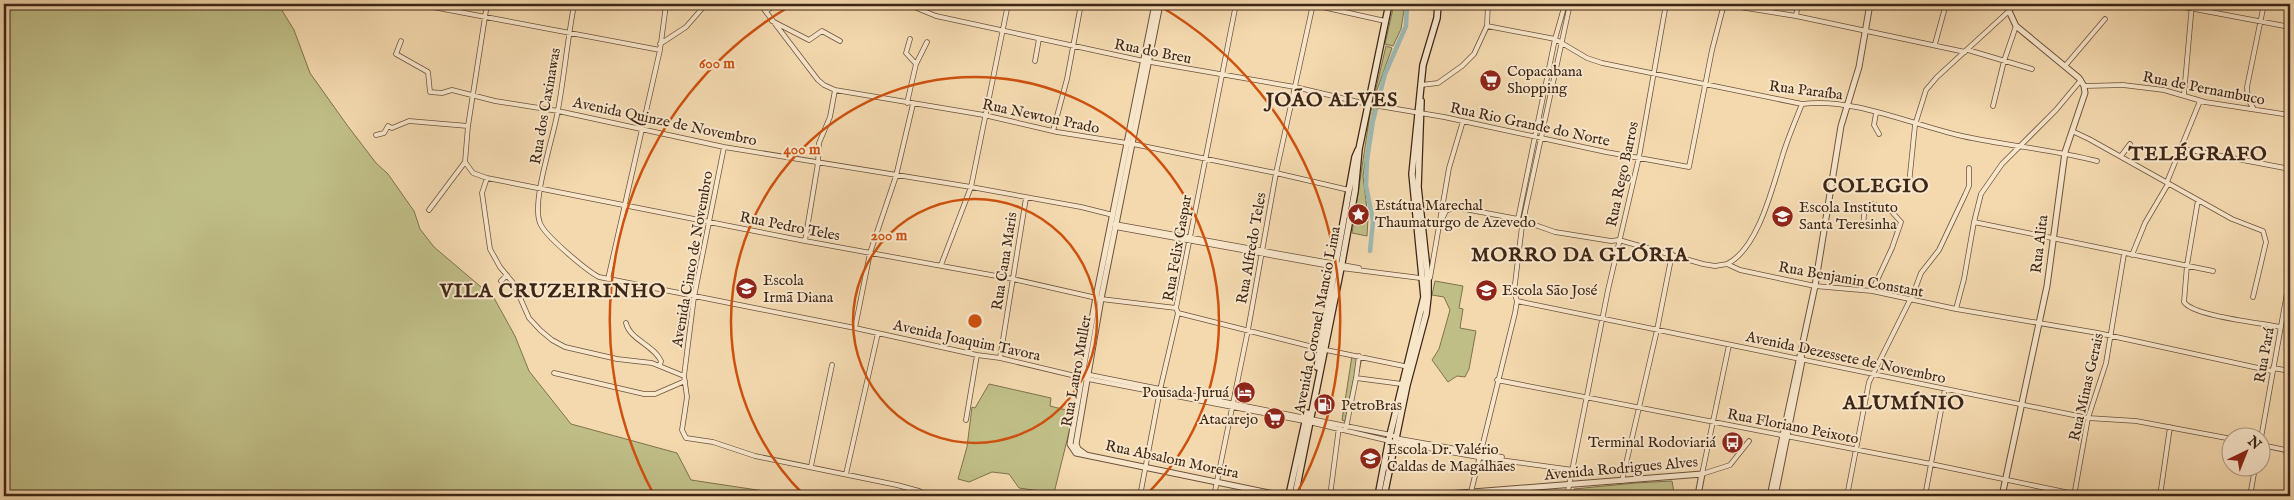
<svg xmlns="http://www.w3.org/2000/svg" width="2294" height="500" viewBox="0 0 2294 500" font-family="'IM FELL English',serif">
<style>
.green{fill:#c0be87;stroke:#7e724e}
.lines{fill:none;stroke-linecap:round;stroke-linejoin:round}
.canal{stroke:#9eb9b3;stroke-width:4.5}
.minor-casing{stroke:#6b533c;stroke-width:5.5}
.tertiary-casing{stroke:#6b533c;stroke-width:7}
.secondary-casing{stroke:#3d2616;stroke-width:8}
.primary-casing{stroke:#3d2616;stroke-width:8}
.minor{stroke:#f8e6cb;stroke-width:4}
.tertiary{stroke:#f8e6cb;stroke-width:5}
.secondary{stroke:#f8e6cb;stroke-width:5.5}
.primary{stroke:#eabc78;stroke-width:6}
.ring{fill:none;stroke:#ce510e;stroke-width:2.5}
.labels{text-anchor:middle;stroke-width:4;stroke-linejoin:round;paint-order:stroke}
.street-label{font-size:15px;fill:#3d2616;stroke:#f8e6cb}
.poi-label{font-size:15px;fill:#3d2616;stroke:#f8e6cb;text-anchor:start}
.district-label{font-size:20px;font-weight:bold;letter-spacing:1px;fill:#3d2616;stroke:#f8e6cb}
.centre{fill:#ce510e;stroke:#f8e6cb;stroke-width:2.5}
.ring-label{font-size:15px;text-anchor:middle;font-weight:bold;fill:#ce510e;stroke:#f8e6cb;stroke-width:4;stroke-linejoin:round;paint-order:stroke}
</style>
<rect width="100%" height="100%" fill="#f4d9af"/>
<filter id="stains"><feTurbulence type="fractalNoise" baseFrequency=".004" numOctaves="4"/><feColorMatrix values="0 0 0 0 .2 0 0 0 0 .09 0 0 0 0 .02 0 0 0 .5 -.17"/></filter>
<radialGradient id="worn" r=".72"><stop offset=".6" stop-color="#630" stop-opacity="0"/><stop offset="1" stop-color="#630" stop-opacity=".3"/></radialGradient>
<path class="green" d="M4 4H278L294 30 310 73 347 125 376 163 388 174 414 211 420 229 434 247 494 298 515 336 529 371 571 424 677 453 691 480 797 496H4Z
M1394 4H1405L1401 29 1393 46 1385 44Z
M1386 46 1392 48 1377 90 1363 176 1368 218 1367 236 1352 233 1370 114Z
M1435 281 1463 286 1459 308 1463 309 1460 328 1476 331 1469 369 1465 377 1457 376 1448 382 1432 360 1439 349 1450 310 1444 297 1432 295Z
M1352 356 1362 357 1359 372 1354 377 1345 421 1342 420Z
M989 384 1051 398 1050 406 1074 412 1054 493 1019 488 1009 474 992 472 969 482 958 479 967 447 972 407 975 408Z
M1672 481 1674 493 1634 496H1573L1574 489 1635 483Z"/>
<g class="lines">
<path class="canal" d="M1370 251 1373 221 1366 186 1367 160 1373 121 1385 74 1406 26 1407 4"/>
<defs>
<path id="minor" d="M417 4 660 50
M760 4 818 80 824 85 835 90 984 115 1057 132 1133 144 1276 173 1349 190
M907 4 936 16 1139 60 1295 87 1367 104 1444 117 1606 152 1689 167 1712 50 1724 4
M1309 4 1385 21
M1721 4 1796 16 1965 52
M2168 4 2290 27
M573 11C567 44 564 77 558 110 554 136 531 201 540 223 544 235 587 271 599 277L855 328 977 355 1000 358 1088 379 1309 422 1394 442 1478 457 1573 470
M766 11 777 4
M1796 16 1798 4
M772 21 809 40 822 31 840 41
M1487 26 1555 39 1587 58 1602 63 1802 104C1853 97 1912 125 1962 136 2007 146 2052 149 2097 161
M910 39 906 53 916 64
M401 41 396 54 428 72 430 92 442 93 452 90 495 101 558 111 724 147 971 187 1081 207 1113 215
M660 44 686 27 706 4
M1935 44 1946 4
M1968 50 2032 69
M1035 61 1039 39
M2065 66 2105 19
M1421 85 1438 83 1462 66 1474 54 1487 26 1488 4
M2084 86 2123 85 2164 90 2205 102 2290 115
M2184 94 2192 4
M907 103 916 64 927 42
M1993 106 2004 61 2016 26
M2254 109 2248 100 2247 87 2264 4
M1876 113 1874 125 1879 134
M1053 131 1067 79 1081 4
M2072 131 2089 139 2232 219 2263 231 2266 242 2253 297
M376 135 384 133 388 126 392 128 409 121 468 126
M724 147 694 297 684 376 687 397 682 430 686 438 713 442 755 456 897 485 919 491 929 496
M2180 148 2290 169
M2121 156 2130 144
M465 162 473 173 487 178 805 241 1013 279 1101 299 1176 308
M465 162 468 126 487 4
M487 178 482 193 490 249 500 267 514 284 529 318 540 330 552 340 565 347 617 359 652 363 684 376
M2167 182 2200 101
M1909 184 1915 125 1926 90 1937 77 2009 11
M2198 200 2187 265 2184 302C2193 316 2261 323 2280 327
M429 210 465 162
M1519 221 1518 219 1555 39 1565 4
M1974 222 2213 271
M1115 224 1359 268
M1439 225 1446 211 1454 207 1518 219 1555 232 1611 241 1619 240 1703 264 1715 266 1727 264 1740 270 1815 286 1872 291 1956 309 2098 333 2272 371
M1864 225C1863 218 1864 208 1870 203L1891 211 1901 222 1892 248 1872 291
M1115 227 1341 268 1428 279 1430 278 1449 168 1463 121
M805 241 818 163 819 143 830 117 835 90
M2132 255 2145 223 2168 184
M1727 264C1760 248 1774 180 1785 148 1790 133 1796 119 1802 104
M941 265 971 187 1008 4
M608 279 660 50 666 5
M501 281 507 275
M1911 300 1921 273 1939 250 1965 195 1969 186V168
M1517 301 2088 418 2136 421 2232 439
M1956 309 1964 279 1974 222 1981 194 2002 164 2056 110 2081 80
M1178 313 1321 349 1409 367
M626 323C630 340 654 345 661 361L660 365
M855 328 870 253 896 176 913 104
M1729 345 1702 474 1730 465 1749 441
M1000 358 1026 198
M2273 368 2290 371
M554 373 644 394H655L685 381
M1085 374C1187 394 1289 414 1391 435L1400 439 1502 457
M1356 378 1359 356
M1497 380 1931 464 2084 496
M966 420 977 355
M1346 428 1356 378 1402 384
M2261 438 2290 276
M2262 445 2290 451
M811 466 832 365
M846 474 878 333
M1622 481 1657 330 1672 254
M1077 496H1082
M1140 496 1160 390 1178 313 1176 308 1236 4
M1214 496 1248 330 1276 173 1313 4
M1330 496 1339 427
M1470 496 1515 313 1517 301 1514 292 1522 226 1570 4
M1567 496 1608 290 1639 157 1666 4
M1847 496 1869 382 1910 300
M1925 496 1945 389
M2074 496 2088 418 2106 363 2124 254
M2160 496 2170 427
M2250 496 2255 468"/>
<path id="tertiary" d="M1155 4 1096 297 1070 444 1076 453 1284 496
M1085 454 1078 449 1076 444 1101 299 1160 4
M1422 496 1702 474 1698 495
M1688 496H1705
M1770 496 1815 286 1841 126 1859 67 1870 4
M1775 496 1802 361 1801 354
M2002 496 2047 286 2065 152 2085 93 2084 86 2079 78 2016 26 2009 11 2011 4"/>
<path id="secondary" d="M1317 367 1355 157 1358 150
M1293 496 1289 495 1307 413
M1295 496 1341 268 1355 191 1359 149 1389 4
M1378 496 1389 439 1424 297 1412 174 1423 65 1437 18 1438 4
M1384 496 1407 385 1426 314 1428 297V279L1418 187 1421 101"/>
<path id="primary" d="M1289 496V495"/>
</defs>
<use href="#minor" class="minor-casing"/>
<use href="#tertiary" class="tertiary-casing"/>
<use href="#secondary" class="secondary-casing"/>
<use href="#primary" class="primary-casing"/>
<use href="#minor" class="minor"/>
<use href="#tertiary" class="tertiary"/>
<use href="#secondary" class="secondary"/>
<use href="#primary" class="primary"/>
</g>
<g class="ring">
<circle cx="975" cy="321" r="122"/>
<path d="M804 495A244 244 0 1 1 1146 495"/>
<path d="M654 495A365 365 0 0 1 792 5M1158 5A365 365 0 0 1 1296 495"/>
</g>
<defs>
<symbol id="supermarket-disc" viewBox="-11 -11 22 22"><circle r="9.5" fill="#8f2418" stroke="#f8e6cb"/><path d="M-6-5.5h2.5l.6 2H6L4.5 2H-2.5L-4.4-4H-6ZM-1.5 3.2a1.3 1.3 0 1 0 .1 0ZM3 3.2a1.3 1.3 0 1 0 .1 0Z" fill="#fff"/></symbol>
<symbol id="sight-disc" viewBox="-11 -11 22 22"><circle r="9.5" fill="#8f2418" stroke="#f8e6cb"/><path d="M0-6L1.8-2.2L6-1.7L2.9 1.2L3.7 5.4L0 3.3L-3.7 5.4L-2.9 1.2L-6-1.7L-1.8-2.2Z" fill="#fff"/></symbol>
<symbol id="school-disc" viewBox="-11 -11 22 22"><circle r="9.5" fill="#8f2418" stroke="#f8e6cb"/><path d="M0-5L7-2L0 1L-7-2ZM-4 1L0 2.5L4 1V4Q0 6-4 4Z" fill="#fff"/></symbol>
<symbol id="hotel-disc" viewBox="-11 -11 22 22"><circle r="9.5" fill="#8f2418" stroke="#f8e6cb"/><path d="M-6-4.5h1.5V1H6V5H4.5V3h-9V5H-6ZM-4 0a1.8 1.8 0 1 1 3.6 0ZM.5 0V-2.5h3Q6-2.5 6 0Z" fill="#fff"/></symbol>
<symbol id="fuel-disc" viewBox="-11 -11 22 22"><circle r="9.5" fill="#8f2418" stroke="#f8e6cb"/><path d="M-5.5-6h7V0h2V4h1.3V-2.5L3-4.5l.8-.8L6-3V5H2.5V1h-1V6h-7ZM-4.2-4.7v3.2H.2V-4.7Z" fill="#fff"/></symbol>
<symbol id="bus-disc" viewBox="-11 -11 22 22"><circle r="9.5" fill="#8f2418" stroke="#f8e6cb"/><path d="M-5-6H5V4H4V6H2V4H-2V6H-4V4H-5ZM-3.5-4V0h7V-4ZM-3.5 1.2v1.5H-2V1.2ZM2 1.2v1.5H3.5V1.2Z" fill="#fff"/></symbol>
</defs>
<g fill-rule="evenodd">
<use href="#supermarket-disc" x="1478" y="68" width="25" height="25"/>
<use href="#sight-disc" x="1346" y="202" width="25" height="25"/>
<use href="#school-disc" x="1770" y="204" width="25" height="25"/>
<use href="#school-disc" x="734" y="276" width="25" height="25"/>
<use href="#school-disc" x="1474" y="278" width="25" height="25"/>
<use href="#hotel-disc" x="1232" y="380" width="25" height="25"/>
<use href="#fuel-disc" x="1312" y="392" width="25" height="25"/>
<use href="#supermarket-disc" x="1262" y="406" width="25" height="25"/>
<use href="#bus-disc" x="1720" y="430" width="25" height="25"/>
<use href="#school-disc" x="1358" y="446" width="25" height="25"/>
</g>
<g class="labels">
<g class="street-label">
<text transform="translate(1153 51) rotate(11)" y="5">Rua do Breu</text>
<text transform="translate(2204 88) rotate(11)" y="5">Rua de Pernambuco</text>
<text transform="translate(1806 90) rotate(7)" y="5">Rua Paraíba</text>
<text transform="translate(545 106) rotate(-80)" y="5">Rua dos Caxinawas</text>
<text transform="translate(1041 116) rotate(12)" y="5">Rua Newton Prado</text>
<text transform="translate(665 121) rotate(12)" y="5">Avenida Quinze de Novembro</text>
<text transform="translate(1530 124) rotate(12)" y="5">Rua Rio Grande do Norte</text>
<text transform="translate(1622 174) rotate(-78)" y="5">Rua Rego Barros</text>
<text transform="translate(790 226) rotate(11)" y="5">Rua Pedro Teles</text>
<text transform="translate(2039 244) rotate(-83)" y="5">Rua Alita</text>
<text transform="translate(1177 248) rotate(-80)" y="5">Rua Felix Gaspar</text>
<text transform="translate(1251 248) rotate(-80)" y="5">Rua Alfredo Teles</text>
<text transform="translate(692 259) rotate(-80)" y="5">Avenida Cinco de Novembro</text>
<text transform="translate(1004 261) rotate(-81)" y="5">Rua Cana Maris</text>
<text transform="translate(1851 279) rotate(10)" y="5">Rua Benjamin Constant</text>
<text transform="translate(1317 320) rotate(-79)" y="5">Avenida Coronel Mancio Lima</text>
<text transform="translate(967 340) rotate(12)" y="5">Avenida Joaquim Tavora</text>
<text transform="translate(2264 355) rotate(-80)" y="5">Rua Pará</text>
<text transform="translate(1846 357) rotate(12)" y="5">Avenida Dezessete de Novembro</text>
<text transform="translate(1076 371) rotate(-80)" y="5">Rua Lauro Muller</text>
<text transform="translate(2086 387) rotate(-77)" y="5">Rua Minas Gerais</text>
<text transform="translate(1793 426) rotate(11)" y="5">Rua Floriano Peixoto</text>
<text transform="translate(1172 459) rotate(12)" y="5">Rua Absalom Moreira</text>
<text transform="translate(1621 468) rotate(-5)" y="5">Avenida Rodrigues Alves</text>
</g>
<g class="poi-label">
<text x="1507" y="76">Copacabana<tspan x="1507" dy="17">Shopping</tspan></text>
<text x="1375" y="210">Estátua Marechal<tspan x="1375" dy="17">Thaumaturgo de Azevedo</tspan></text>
<text x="1799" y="212">Escola Instituto<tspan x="1799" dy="17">Santa Teresinha</tspan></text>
<text x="763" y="285">Escola<tspan x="763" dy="17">Irmã Diana</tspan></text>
<text x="1502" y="295">Escola São José</text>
<text x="1229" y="397" text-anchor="end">Pousada Juruá</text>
<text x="1341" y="410">PetroBras</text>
<text x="1258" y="424" text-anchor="end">Atacarejo</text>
<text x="1716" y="447" text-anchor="end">Terminal Rodoviariá</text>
<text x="1387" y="454">Escola Dr. Valério<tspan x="1387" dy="17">Caldas de Magalhães</tspan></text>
</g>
<g class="district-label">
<text x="1332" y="106">JOÃO ALVES</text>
<text x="2198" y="160">TELÉGRAFO</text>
<text x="1876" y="192">COLEGIO</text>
<text x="1580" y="261">MORRO DA GLÓRIA</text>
<text x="553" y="297">VILA CRUZEIRINHO</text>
<text x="1904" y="409">ALUMÍNIO</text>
</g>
</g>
<circle cx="975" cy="321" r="8" class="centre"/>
<g class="ring-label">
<text x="717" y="68">600 m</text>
<text x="802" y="154">400 m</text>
<text x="889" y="240">200 m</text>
</g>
<rect width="2294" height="500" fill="none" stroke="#f4d9af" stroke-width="20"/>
<rect x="5" y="5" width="2284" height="490" fill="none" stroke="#3d2616" stroke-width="2.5"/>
<rect x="10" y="10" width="2274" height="480" fill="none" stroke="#3d2616"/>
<g transform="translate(2246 452) rotate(43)"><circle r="24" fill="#f8e6cb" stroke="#ad9983"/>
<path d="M0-4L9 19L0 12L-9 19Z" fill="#8f2418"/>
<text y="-8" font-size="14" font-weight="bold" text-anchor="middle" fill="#3d2616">N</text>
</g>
<rect width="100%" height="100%" filter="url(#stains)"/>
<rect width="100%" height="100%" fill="url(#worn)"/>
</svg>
